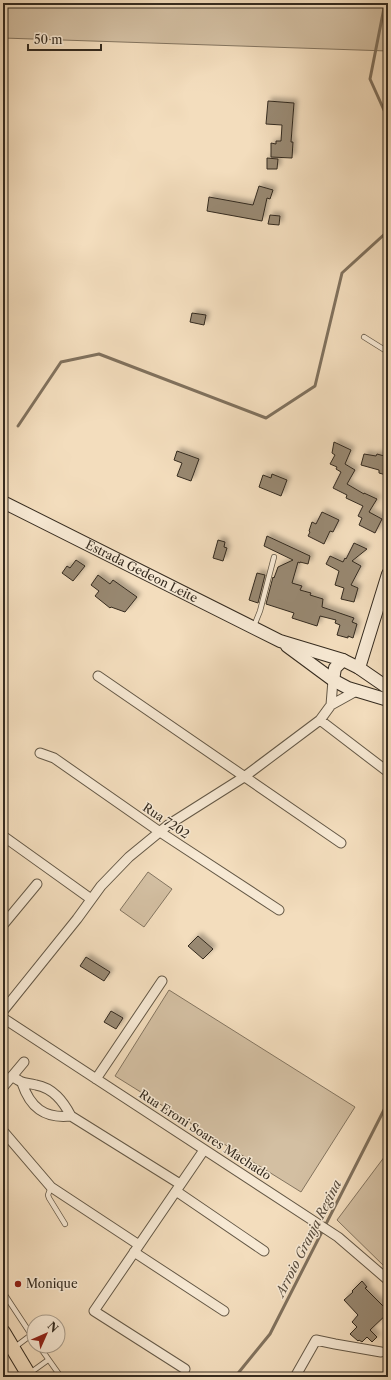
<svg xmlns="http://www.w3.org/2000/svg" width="391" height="1380" viewBox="0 0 391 1380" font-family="'Libre Caslon Text',serif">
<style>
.green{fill:#d3bfa2;stroke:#847560}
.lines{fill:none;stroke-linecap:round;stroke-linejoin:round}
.stream{stroke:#80715d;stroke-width:3}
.building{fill:#988871;stroke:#352b1f;filter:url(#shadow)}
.lane-casing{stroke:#645846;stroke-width:6}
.street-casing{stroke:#645846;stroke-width:11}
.secondary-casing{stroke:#352b1f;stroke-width:14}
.primary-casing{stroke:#352b1f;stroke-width:16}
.lane{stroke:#f7e9d4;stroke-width:4.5}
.street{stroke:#f7e9d4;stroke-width:9}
.secondary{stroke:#f7e9d4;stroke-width:12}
.primary{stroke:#f3ddbd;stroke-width:14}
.poi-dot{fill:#8f2418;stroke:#f7e9d4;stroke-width:1.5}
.labels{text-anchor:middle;stroke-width:3;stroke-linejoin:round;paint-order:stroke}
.street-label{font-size:12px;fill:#352b1f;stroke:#f7e9d4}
.poi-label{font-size:12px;fill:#352b1f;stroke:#f7e9d4;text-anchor:start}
.water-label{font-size:13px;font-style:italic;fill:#5a4e3e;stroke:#f7e9d4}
</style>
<defs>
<filter id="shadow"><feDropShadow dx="3.5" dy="-3.5" stdDeviation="2" flood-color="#0004"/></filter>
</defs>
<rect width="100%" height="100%" fill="#f3ddbd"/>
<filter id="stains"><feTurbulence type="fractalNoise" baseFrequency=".005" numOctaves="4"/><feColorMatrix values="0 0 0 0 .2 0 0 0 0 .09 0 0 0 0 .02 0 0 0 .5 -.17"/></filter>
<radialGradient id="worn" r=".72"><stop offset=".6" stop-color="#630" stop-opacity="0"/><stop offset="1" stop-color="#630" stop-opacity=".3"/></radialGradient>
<path class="green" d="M3 3H388V51L3 38Z
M148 872 172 889 144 927 120 910Z
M169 990 355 1107 301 1192 115 1076Z
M388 1152V1270L337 1220Z"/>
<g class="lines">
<path class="stream" d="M385 3 370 79 388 119
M18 426 61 362 99 354 266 418 315 386 342 273 388 231
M235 1377 270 1334 388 1102"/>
</g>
<path class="building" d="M268 101 294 103 291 142H293L292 158 271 157V143L276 144V141H281L282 125 266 124Z
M267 158 278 159 277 169H267Z
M259 186 273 190 270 199 267 198 262 221 207 211 209 197 253 205Z
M270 215 280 216 279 225 268 224Z
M192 313 206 315 204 325 190 322Z
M334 442 351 450 345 464 355 470 347 484 364 494V493L377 499 369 512 382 519 375 533 359 525 362 518 358 516 363 506 346 498 347 495 333 488 341 472 336 469 337 467 330 464 335 455 332 453Z
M177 451 199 459 191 481 177 476 182 463 174 460Z
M364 454 376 456 377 454 388 457V470L386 475 379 473V470L361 465Z
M272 474 287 480 281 496 259 487 263 475 271 478Z
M322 512 339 520 333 532 330 531 324 544 308 536 310 532 309 531 312 522 316 524Z
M267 536 310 556 308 564 300 562V563L298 562 292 583 302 586 300 590 311 593 310 595 323 599 322 607 354 618 352 622 357 624 353 638 348 636V638L337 635 340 625 335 623 336 620 320 616 317 626 292 618 294 613 266 604 273 577 274 578 278 567 293 560 264 546Z
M218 540 225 542 224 547 227 548 223 561 213 558Z
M354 543 367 549 352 561 361 566 351 585 358 588 354 602 341 599 344 588 335 585 339 571 326 564 330 556 343 562 345 558 346 559Z
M76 560 85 566 73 581 62 573 67 566 70 568Z
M257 573 265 575 258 603 249 600Z
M98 575 110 584 113 580 137 597 125 612 111 607 110 608 95 596 99 591 91 585Z
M198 936 213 949 203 959 188 946Z
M86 957 110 972 104 981 80 966Z
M111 1011 123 1018 116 1029 104 1022Z
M362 1281 367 1287 365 1288 388 1311V1313L370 1330 377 1337 372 1342 367 1337 362 1342 359 1340 358 1341 350 1334 357 1327 352 1322 358 1315 344 1300 353 1292 352 1291Z"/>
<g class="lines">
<defs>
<path id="lane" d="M364 337 388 352
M254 626 260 611 274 557
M51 1187 48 1195 49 1198 65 1224
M3 1292 34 1339
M39 1346 61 1377
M15 1347 31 1335
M30 1373 48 1360"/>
<path id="street" d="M98 676 341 843
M331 705 358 690
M320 720 388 772
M40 753 54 758 160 832 279 910
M3 836 91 899
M3 925 37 884
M3 1011 77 919 101 886 129 857 168 825 244 777 320 720 331 705 333 680
M3 1018 338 1237 388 1280
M12 1076C23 1084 23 1082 36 1085 53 1088 63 1101 71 1116L180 1184
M96 1079 162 981
M22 1083C30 1107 44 1119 71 1116
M3 1087 24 1062
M3 1131 51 1187 139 1245
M176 1191 264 1251
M134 1252 224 1311
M185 1369 94 1311 204 1150
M295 1377 316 1340 335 1344 381 1352"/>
<g id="secondary">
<path id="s1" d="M3 502 280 641 343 660 359 668 388 688"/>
<path d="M287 646 333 680 348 688 388 700"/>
<path d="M359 668 388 574"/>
<path d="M333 680 335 668 343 660"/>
</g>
<path id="primary" d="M3 1332 30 1377"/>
</defs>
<use href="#lane" class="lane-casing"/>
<use href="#street" class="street-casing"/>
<use href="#secondary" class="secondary-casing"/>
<use href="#primary" class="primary-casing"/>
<use href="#lane" class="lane"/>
<use href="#street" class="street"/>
<use href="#secondary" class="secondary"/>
<use href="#primary" class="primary"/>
</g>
<circle class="poi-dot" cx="18" cy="1284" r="4"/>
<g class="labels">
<g class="street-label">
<text dy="4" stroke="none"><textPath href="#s1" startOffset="155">Estrada Gedeon Leite</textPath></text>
<text transform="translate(166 821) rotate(34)" y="4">Rua 7202</text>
<text transform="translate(205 1135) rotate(33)" y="4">Rua Eroni Soares Machado</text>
</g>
<g class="poi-label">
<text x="26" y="1288">Monique</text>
</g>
<g class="water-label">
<text transform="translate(308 1238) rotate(-63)" y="5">Arroio Granja Regina</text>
</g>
</g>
<rect width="391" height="1380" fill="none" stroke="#f3ddbd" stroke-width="16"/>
<rect x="4" y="4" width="383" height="1372" fill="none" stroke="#352b1f" stroke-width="2"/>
<rect x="8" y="8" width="375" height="1364" fill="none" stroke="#352b1f"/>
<g transform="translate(46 1334) rotate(45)"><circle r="19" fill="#f7e9d4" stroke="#a99d8c"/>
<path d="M0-3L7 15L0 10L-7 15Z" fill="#8f2418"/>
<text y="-6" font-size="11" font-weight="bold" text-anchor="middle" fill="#352b1f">N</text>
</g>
<path d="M28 44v6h73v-6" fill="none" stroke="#352b1f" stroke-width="2"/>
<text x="34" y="44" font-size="12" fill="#352b1f" stroke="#f7e9d4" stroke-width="3" paint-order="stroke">50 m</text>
<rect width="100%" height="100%" filter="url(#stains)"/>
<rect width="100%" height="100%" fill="url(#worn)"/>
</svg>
